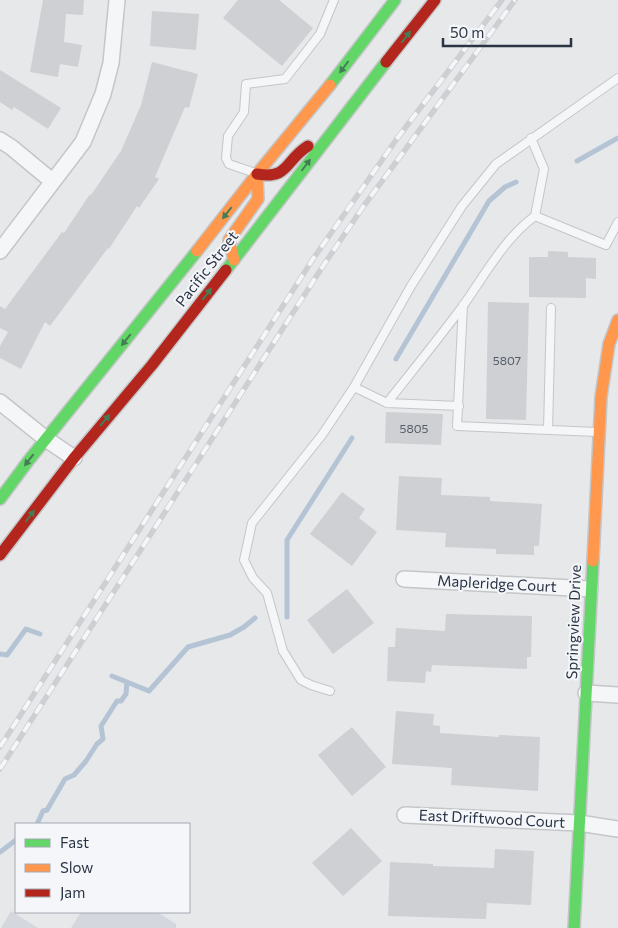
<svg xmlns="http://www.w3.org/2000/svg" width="618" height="928" viewBox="0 0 618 928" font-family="Commissioner,sans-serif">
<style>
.built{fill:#d4d7dd}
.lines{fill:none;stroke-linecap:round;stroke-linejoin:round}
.stream{stroke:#b4c4d5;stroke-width:5}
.building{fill:#ced0d3}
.lane-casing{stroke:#c4c6c8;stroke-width:10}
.street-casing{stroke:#c4c6c8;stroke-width:18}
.fast-casing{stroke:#c4c6c8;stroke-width:14}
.slow-casing{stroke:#c4c6c8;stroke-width:14}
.jam-casing{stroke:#c4c6c8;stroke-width:14}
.lane{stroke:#f5f6f7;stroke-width:8}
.street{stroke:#f5f6f7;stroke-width:15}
.fast{stroke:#63d668;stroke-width:11}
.slow{stroke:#ff974d;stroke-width:11}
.jam{stroke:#b3261e;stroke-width:11}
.rail-casing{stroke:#cecfd2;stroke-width:5.5}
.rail{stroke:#f4f6f9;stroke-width:4;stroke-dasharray:11;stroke-linecap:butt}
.oneway{fill:#447d55}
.labels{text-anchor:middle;stroke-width:4;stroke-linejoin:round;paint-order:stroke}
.number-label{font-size:12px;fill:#545c69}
.street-label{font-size:15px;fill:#2b3445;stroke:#f4f6f9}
</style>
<rect width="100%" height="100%" fill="#e6e8ea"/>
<path class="built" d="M11 911 38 928H1Z
M81 912H157L176 924V928H71Z"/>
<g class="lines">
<path class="stream" d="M577 161 618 138
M396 359 489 201 505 187 516 182
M287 617V540L352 438
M0 654 7 655 26 629 40 634
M112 676 149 691 188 647 230 635 244 627 255 618
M37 824 43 811 47 810 65 779 74 775 86 761 97 744 103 739 101 726 117 701H121L126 694 127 682
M0 852 16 840"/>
</g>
<path class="building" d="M43 0H84L83 15 66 14 64 42 82 45 78 67 60 64 58 77 30 72Z
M238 0H279L313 28 282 66 223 18Z
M152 11 199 14 196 50 150 46Z
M152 62 198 74 189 108 185 107 155 177 159 179 139 208 137 206 109 249 108 248 50 326 45 322 21 369 0 358V346L8 332 0 328V306L5 309 62 232 64 233 90 194 91 195 121 151 141 105Z
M0 70 61 108 48 129 14 107 12 110 0 102Z
M548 251 568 252V257L596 258V279L586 278V298L529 297V257H548Z
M488 302 529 303 526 420 486 419Z
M386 412 443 414 441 445 385 443Z
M399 476 442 478 441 495 490 497V501L542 504 539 546H534V555L496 554V549L445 547 446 533 396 530Z
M342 492 365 509 359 518 377 532 352 566 310 534Z
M347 589 374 623 333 654 307 620Z
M446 614 532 616 531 657H527V669L432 665 431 672 426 671 425 683 387 681 388 647H395L396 628 445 631Z
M396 711 434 714 433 725 440 726V733L499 737V735L540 737 538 791 451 785 452 768 392 764Z
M352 727 386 767 352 796 318 755Z
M351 828 382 861 343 896 312 863Z
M495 849 534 851 531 905 487 903 486 919 388 916 390 862 433 864V866L494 868Z"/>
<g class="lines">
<defs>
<path id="lane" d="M531 138 544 169 535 216
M255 173 229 164 226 158 228 136 244 112 246 84 285 79 320 34 334 0
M463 305 457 426 597 432
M354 387 387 403 459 406
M387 403C413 370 440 337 465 303 486 273 505 238 535 216L606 245 618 222
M548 430 551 308
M330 691 311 685 301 680 283 651 267 593 253 578 244 560 252 523 322 435 354 387 411 286 462 206 496 164 618 78"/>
<path id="street" d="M0 140 11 147 52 181
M0 251 83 142 103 94 111 63 117 0
M0 402 46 439 74 458
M404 579 590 589
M586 693 618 695
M405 815 579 823 618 829"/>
<path id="fast" d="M330 85 395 0
M226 270 386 62
M0 499 29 460 197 251
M574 928 593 561"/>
<path id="slow" d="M197 251 257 174 330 85
M234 260 229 240 258 199 257 174
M593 561 601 397 609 344 618 320"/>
<path id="jam" d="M386 62 435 0
M257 174C289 180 285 160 308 146
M0 555 74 458 152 365 226 270"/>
</defs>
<use href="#lane" class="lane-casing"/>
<use href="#street" class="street-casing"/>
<use href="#fast" class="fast-casing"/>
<use href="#slow" class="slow-casing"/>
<use href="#jam" class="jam-casing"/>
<use href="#lane" class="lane"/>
<use href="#street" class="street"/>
<use href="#fast" class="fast"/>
<use href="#slow" class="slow"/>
<use href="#jam" class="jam"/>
<defs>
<path id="rail" d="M0 747 313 259 396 140 502 0
M0 769 323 266 363 207 515 0"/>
</defs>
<use href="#rail" class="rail-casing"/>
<use href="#rail" class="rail"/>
</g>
<defs><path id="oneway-solid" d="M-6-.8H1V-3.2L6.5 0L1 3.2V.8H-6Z" transform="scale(1.25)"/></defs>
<g class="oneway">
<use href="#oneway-solid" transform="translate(406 37) rotate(-52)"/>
<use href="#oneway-solid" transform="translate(344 67) rotate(127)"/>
<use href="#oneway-solid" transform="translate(306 165) rotate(-53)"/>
<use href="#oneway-solid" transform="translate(227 213) rotate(128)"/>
<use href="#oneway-solid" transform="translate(207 294) rotate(-52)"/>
<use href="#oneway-solid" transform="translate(126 340) rotate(129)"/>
<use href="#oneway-solid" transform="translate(105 420) rotate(-50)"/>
<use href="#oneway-solid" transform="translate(29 460) rotate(128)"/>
<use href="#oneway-solid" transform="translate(30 516) rotate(-53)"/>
</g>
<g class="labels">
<g class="number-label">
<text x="507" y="365">5807</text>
<text x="414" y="433">5805</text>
</g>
<g class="street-label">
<text transform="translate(207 269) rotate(-52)" y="5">Pacific Street</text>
<text transform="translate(497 584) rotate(3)" y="5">Mapleridge Court</text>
<text transform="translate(574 622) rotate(-88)" y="5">Springview Drive</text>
<text transform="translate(492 819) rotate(3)" y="5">East Driftwood Court</text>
</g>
</g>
<rect x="15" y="823" width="175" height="90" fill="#f4f6f9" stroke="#a4a8b1"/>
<rect x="25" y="839" width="25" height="8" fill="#63d668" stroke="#a4a8b1"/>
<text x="60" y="848" font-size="15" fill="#2b3445">Fast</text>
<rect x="25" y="864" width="25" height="8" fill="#ff974d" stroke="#a4a8b1"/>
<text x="60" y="873" font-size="15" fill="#2b3445">Slow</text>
<rect x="25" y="889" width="25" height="8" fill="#b3261e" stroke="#a4a8b1"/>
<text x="60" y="898" font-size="15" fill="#2b3445">Jam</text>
<path d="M443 38v8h128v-8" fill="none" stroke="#2b3445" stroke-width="2.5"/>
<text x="450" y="38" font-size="15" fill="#2b3445" stroke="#f4f6f9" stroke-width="4" paint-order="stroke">50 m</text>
</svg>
